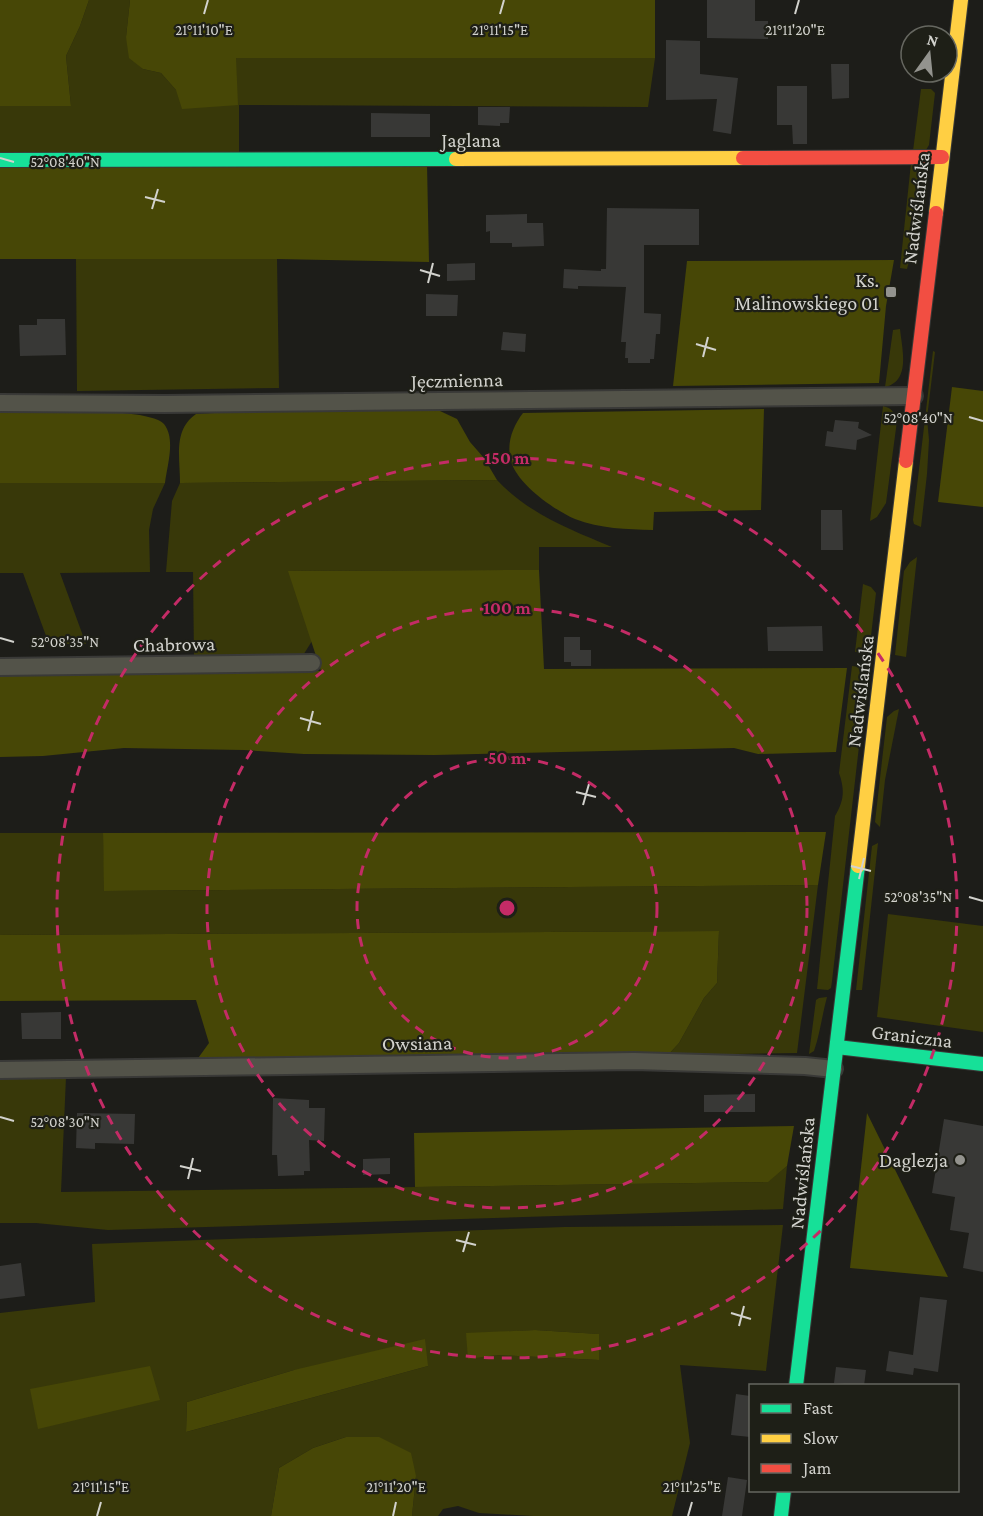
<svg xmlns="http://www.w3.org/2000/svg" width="983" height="1516" viewBox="0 0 983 1516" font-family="'Crimson Pro',serif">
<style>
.green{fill:#383809;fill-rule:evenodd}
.forest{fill:#474706}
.building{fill:#383836}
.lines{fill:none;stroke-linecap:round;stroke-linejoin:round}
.street-casing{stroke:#393937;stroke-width:20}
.fast-casing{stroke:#393937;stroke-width:16}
.slow-casing{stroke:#393937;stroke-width:16}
.jam-casing{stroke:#393937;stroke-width:16}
.street{stroke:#535349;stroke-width:16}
.fast{stroke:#16e098;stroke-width:14}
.slow{stroke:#ffcf43;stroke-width:14}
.jam{stroke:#f24e42;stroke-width:14}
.ticks{fill:none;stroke:#d2d2cd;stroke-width:2}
.ring{fill:none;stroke:#c42b66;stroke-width:3;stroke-dasharray:10 8}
.poi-dot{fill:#93938e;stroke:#1e1f17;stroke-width:2}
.labels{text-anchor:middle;stroke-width:4.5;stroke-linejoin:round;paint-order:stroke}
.street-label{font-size:20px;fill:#d2d2cd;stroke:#1e1f17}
.poi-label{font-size:20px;fill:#d2d2cd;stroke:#1e1f17;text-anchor:end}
.ticks-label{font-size:15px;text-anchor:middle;fill:#d2d2cd;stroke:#1e1f17;stroke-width:4.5;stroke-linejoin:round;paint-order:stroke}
.centre{fill:#c42b66;stroke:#1e1f17;stroke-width:3}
.ring-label{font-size:18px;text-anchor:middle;font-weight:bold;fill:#c42b66;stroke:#1e1f17;stroke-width:4.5;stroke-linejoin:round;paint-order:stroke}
</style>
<rect width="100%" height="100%" fill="#1d1d19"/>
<path class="green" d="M89 0H130L126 37 143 69 161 73 176 90 235 58H655L648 107 239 105V155H0V106H71L66 56 80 26Z
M921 89H931L935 93 929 145 926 150 913 151Z
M911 163 927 168 921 216 907 269 900 268Z
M76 259H277L279 388 77 391Z
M900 329C902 349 911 381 885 387L893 330Z
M933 351 935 352 927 418 929 440 927 474 921 527 914 524 913 520Z
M883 406C892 408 895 413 897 421L886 503 877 517 870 521Z
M497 480C529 514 571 530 612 547H539V570L289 571 312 641 302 657 194 658 193 572H166L172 501 180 483Z
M0 483H165L153 509 149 530 150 572 60 573 86 644H49L23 573H0Z
M917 557 906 657 895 655 904 571 910 562Z
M863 584 871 587 876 593 869 653 855 652Z
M852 666 868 668 832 981 831 988 828 990 817 989 835 816C844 801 845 790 839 773Z
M899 709 885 780 880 827 875 822 887 717 894 711Z
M0 833H103L105 891 818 885 797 1053 668 1055 679 1043 704 998 717 983 719 931 0 935Z
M878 843 862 990H856L872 846Z
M888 914 983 926V1032L877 1017Z
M827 997C822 1015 820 1034 814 1051L809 1054 816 1000 819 998Z
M66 1077 61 1192 767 1182 787 1166 783 1209 108 1230 36 1223H0V1078Z
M783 1225 766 1371 680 1365 690 1443 672 1516H533L479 1513 458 1506 443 1509 438 1516H412L416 1476 346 1437 313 1448 279 1468 271 1516H0V1313L95 1302 92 1244 565 1227ZM535 1330 598 1334V1360L496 1355 466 1334ZM428 1366 186 1432V1431L187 1402 294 1370Z"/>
<path class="forest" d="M0 0H89L80 26 66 56 71 106H0Z
M130 0H655V58H236L238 105 182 109 176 90 161 73 143 69 129 58 126 37Z
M427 164 429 262 277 259H0V165Z
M894 260 886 306 879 383 673 386 687 261Z
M952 387 983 391V507L938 502Z
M348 406 440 411 457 419 470 442 484 458 497 480 180 483C180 457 173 430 196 414Z
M764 409 761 510 654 512 653 530C627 529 600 529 575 519 554 510 517 484 511 461 506 443 513 426 523 413Z
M0 412C29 412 148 406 164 424 176 439 167 466 165 483H0Z
M539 570 544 669 847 668 836 752 758 754 734 748 434 755 304 754 244 750 124 748 43 756 0 757V674L321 671 288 571Z
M826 832 818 885 104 891 103 833Z
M719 931 717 983 704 998 679 1043 668 1055 196 1061 209 1043 196 1000 0 1001V935Z
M867 1113 948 1277 850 1268Z
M794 1126 787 1166 768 1182 415 1187 414 1133Z
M535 1330 599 1334V1360L496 1355 468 1359 466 1333Z
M425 1339 428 1366 186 1432 187 1402 294 1370Z
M150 1366 160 1400 38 1429 30 1389Z
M346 1437H379L411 1453 416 1476 412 1516H271L279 1468 313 1448Z"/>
<path class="building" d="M707 0H755V21H768V39L707 38Z
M666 40 700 41V74L738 78 731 134 713 131 717 99 666 100Z
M831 64H849V98L832 99Z
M777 86H807V144H793L792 125H777Z
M478 107H510L509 123H500V126L478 125Z
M371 113 430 114V137H371Z
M607 208 699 209V245H644V313L661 314 660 334H656L654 359H650V363H628V358H625L626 342H621L626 287 578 286V289L563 288 564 269 601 271V269H606Z
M527 214V223H543L544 246 512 247V243H490V231L486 232V215Z
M475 263V280L447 281V264Z
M426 294 458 295 457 316H426Z
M37 319H65L66 355 20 356 19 325H37Z
M503 332 526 334 525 352 501 350Z
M835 420 859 422 858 428 872 435 857 440 856 450 825 446 827 431 833 432Z
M821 510H842L843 550H821Z
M822 626 823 651H768L767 627Z
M564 637H580V650H591V666H571V662H564Z
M61 1012V1039H22L21 1013Z
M755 1094V1112H704V1095Z
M273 1098 309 1100V1108H325L324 1141 309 1140 310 1171H304V1175L278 1176 277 1155H272Z
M77 1113 135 1114 134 1144 95 1143V1149L76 1148Z
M944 1119 983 1126V1272L963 1268 969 1233 950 1230 955 1197 932 1193Z
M390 1158V1174L363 1175V1159Z
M21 1263 25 1296 0 1299V1266Z
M920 1297 947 1300 938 1372 914 1368 913 1375 886 1371 889 1351 913 1355Z
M836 1367 866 1370 864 1386 834 1383Z
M736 1394 750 1396V1437L731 1435Z
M728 1477 747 1480 742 1516H722Z"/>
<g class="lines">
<defs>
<path id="street" d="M0 403 165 404 914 396
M0 667 312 663
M0 1070 634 1061 805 1066 834 1069"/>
<path id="fast" d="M0 160 456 159
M837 1047 983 1064
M796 1386 858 866
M781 1516 784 1490"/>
<path id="slow" d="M456 159 743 158
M936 213 961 0
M858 866 906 461"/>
<path id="jam" d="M743 158 942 157
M906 461 936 213"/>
</defs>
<use href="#street" class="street-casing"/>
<use href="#fast" class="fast-casing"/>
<use href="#slow" class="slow-casing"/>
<use href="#jam" class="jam-casing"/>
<use href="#street" class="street"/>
<use href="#fast" class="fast"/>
<use href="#slow" class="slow"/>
<use href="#jam" class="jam"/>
</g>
<path class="ticks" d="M204 14 208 0M500 14 504 0M795 14 799 0M0 158 14 162M145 197 165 202M152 209 158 189M420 270 440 276M428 283 433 263M696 344 716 350M703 357 708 337M969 417 983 421M0 638 14 642M300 718 321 724M308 731 313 711M576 792 596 797M583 805 589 784M851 866 871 871M859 879 864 858M969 897 983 901M0 1117 14 1121M180 1166 201 1171M188 1179 193 1158M456 1240 476 1245M463 1252 469 1232M731 1313 751 1319M739 1326 744 1306M97 1516 101 1502M393 1516 396 1502M688 1516 692 1502"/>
<g class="ring">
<circle cx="507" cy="908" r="150"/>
<circle cx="507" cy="908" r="300"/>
<circle cx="507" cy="908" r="450"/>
</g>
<g class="poi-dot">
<rect x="885" y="286" width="12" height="12" rx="3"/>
<circle cx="960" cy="1160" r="6"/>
</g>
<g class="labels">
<g class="street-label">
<text x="471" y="147">Jaglana</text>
<text transform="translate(916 208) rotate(-83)" y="7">Nadwiślańska</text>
<text transform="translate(457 380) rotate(-1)" y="7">Jęczmienna</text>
<text transform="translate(174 644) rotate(-1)" y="7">Chabrowa</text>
<text transform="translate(860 691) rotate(-83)" y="7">Nadwiślańska</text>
<text transform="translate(912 1036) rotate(7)" y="7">Graniczna</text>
<text transform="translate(417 1043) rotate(-1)" y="7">Owsiana</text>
<text transform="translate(802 1173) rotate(-84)" y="7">Nadwiślańska</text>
</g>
<g class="poi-label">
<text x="879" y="287">Ks.<tspan x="879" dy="23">Malinowskiego 01</tspan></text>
<text x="948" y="1167">Daglezja</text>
</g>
</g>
<g class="ticks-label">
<text x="204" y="35">21°11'10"E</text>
<text x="500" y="35">21°11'15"E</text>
<text x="795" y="35">21°11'20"E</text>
<text x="65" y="167">52°08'40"N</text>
<text x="918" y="423">52°08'40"N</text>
<text x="65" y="647">52°08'35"N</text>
<text x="918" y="902">52°08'35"N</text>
<text x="65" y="1127">52°08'30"N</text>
<text x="101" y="1492">21°11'15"E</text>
<text x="396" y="1492">21°11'20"E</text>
<text x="692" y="1492">21°11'25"E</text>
</g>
<circle cx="507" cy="908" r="9" class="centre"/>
<g class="ring-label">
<text x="507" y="464">150 m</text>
<text x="507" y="614">100 m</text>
<text x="507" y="764">50 m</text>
</g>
<rect x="749" y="1384" width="210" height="108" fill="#1e1f17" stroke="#666760" stroke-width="1.5"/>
<rect x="761" y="1404" width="30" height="9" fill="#16e098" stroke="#666760" stroke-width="1.5"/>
<text x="803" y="1414" font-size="18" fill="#d2d2cd">Fast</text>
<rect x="761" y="1434" width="30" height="9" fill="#ffcf43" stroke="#666760" stroke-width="1.5"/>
<text x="803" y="1444" font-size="18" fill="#d2d2cd">Slow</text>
<rect x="761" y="1464" width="30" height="9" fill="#f24e42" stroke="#666760" stroke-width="1.5"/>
<text x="803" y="1474" font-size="18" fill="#d2d2cd">Jam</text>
<g transform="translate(929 54) rotate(15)"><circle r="28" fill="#1e1f17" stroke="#666760" stroke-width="1.5"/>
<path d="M0-4.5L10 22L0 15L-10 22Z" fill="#93938e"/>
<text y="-9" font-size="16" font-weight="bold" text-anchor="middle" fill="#d2d2cd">N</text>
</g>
</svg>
